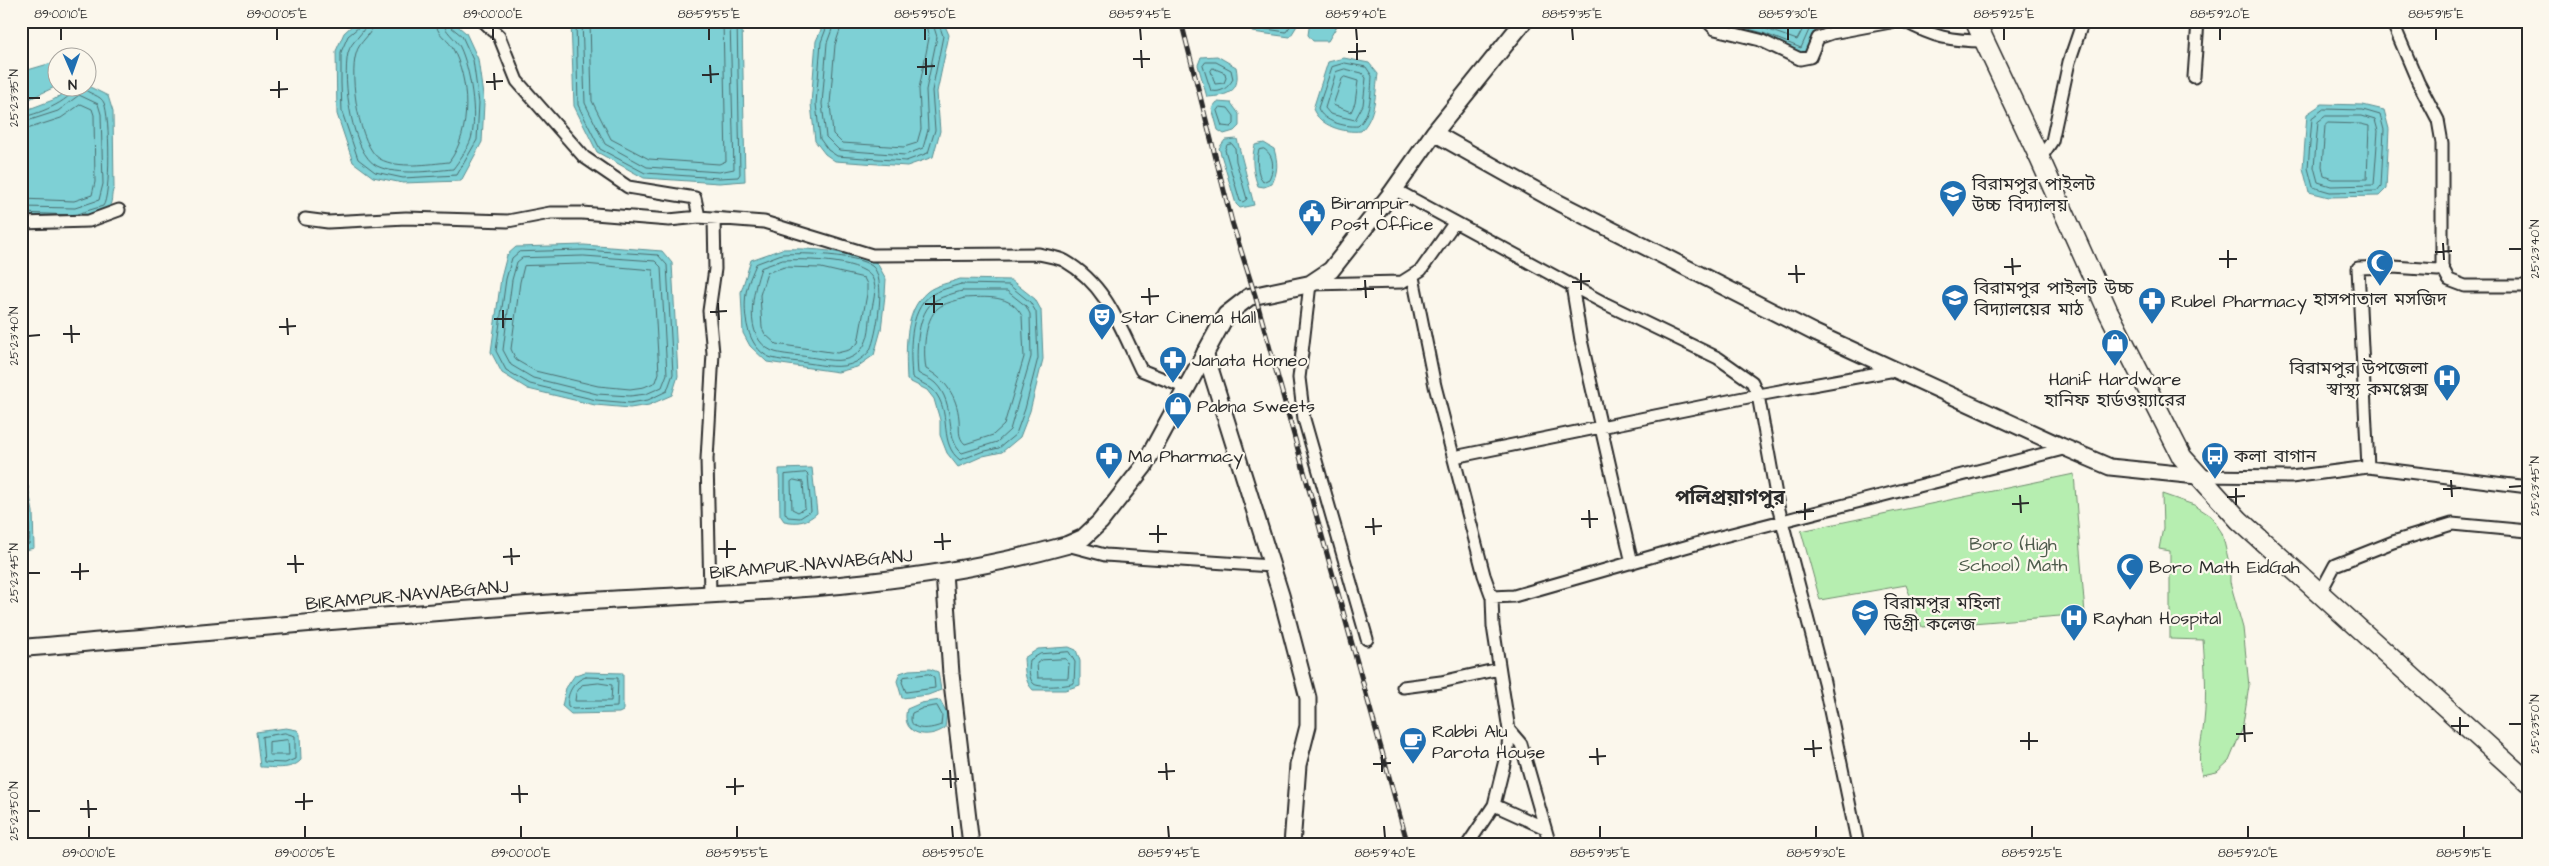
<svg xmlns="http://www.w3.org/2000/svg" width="2549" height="866" viewBox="0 0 2549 866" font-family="'Architects Daughter','Noto Sans Bengali',sans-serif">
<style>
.green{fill:#b6eeb0;stroke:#708c6e}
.water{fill:#7ed0d5;stroke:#5d8e91}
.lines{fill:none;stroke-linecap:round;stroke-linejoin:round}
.shore{stroke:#4c6d6f;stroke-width:1}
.minor-casing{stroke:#2b2b2b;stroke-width:15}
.tertiary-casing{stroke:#2b2b2b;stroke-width:19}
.secondary-casing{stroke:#2b2b2b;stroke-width:20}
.primary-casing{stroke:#2b2b2b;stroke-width:22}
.minor{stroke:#fbf7ec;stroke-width:11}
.tertiary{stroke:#fbf7ec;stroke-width:15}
.secondary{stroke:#fbf7ec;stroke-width:16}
.primary{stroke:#fbf7ec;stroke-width:19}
.rail-casing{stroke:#2b2b2b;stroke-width:5}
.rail{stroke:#fbf7ec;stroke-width:3;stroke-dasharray:9;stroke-linecap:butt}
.ticks{fill:none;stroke:#2b2b2b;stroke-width:2}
.labels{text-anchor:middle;stroke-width:4.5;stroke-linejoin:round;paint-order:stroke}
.poi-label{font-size:18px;fill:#2b2b2b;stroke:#fbf7ec;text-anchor:start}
.park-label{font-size:18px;fill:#4e5c4c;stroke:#fbf7ec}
.street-label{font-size:18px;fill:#2b2b2b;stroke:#fbf7ec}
.quarter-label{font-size:20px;font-weight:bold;fill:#2b2b2b;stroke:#fbf7ec}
.neatline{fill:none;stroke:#2b2b2b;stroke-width:2}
.ticks-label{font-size:12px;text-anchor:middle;fill:#2b2b2b}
</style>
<rect width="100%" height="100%" fill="#fbf7ec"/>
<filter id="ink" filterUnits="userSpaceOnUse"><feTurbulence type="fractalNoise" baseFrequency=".02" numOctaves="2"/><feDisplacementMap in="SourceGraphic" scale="10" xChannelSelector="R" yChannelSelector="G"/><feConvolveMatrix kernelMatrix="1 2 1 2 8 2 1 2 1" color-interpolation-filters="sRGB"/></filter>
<g filter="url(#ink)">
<path class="green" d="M2074 474 2085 614 1922 627 1906 585 1820 600 1801 531Z
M2162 494 2194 505 2211 516 2222 533 2230 567V582L2243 628 2249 686 2242 730 2229 761 2217 772 2202 775C2196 757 2202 741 2204 722 2207 695 2205 667 2203 640L2170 639V551L2159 549 2163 528Z"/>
<path class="water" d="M357 21H452L466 33 478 59 484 103 482 142 461 181 403 183 373 177 353 162 337 114 336 51 344 33Z
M571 21H742L745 181 719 183 644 178 597 152 574 106Z
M825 21H943L949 35 937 92 940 131 933 157 907 166 835 161 825 154 815 141 811 104 816 41Z
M1247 21H1300L1290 37 1252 32 1247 27Z
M1310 21H1340L1328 41H1313L1308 35Z
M1711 21H1819L1805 55 1711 24Z
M1217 56 1236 67C1241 91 1229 96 1207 97L1198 65 1201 57Z
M1344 58 1369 63 1378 74C1375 94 1376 116 1361 131 1343 133 1320 126 1313 109L1328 62Z
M55 62 57 69V86L21 103V72Z
M88 86 108 96 113 112 114 188C110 195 114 203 107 209 88 224 44 219 21 218V112L53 100 72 88Z
M1217 102 1231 103 1239 114V126L1234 131 1224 134 1218 130 1212 108Z
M2322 104 2363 105 2384 110 2389 129 2386 189 2379 196 2329 197 2309 192 2303 168 2307 114Z
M1237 139 1254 205 1240 208 1236 204 1219 148 1225 140Z
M1264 143 1274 149C1278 163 1278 171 1272 184L1264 187 1258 186C1253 173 1251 159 1255 145Z
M584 245 662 251 672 263 678 376 672 395 649 405 630 408 595 405 528 389 502 373 491 352 501 278 507 255 516 247Z
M782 249C815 248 846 251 877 263L886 279 885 295 881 330 874 355 857 367 838 372 767 362 750 346 743 333 741 292 751 260Z
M960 279 1011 280 1035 299 1041 310 1043 359 1030 411 1020 437 1002 452 983 456 958 467 947 453 940 435V420L934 399 927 390 907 380C906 352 903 312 927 292 935 285 950 283 960 279Z
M812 468 817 513C807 522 798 524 784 521L780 515 779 469Z
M21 485 28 486 33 512 34 548 21 551Z
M1069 647 1076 650 1080 661V685L1065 690H1033C1024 681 1025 670 1024 658L1038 649Z
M930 669 938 672 941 690 928 695 902 698 897 681 900 673 909 670Z
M585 672 623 673V711L619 713 571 714 562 706 566 688 575 675Z
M940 700 947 713 945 728C928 740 900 735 907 709L921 703Z
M286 728 297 730 300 734 301 760C291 771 273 767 260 767L256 732Z"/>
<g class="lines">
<path class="shore" d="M360 21 359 27 348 36 341 52V83L342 112 358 159 375 172 403 178 457 175 477 140 479 103 473 60 462 36 451 27 450 21
M366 21C366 34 351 40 348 53 342 80 352 154 377 166 398 176 431 171 453 169 459 161 468 148 471 139 478 115 470 68 460 47 455 37 444 32 443 21
M374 21C373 36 359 40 356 54 349 76 359 147 380 159 398 169 429 164 449 162 472 131 470 80 452 47 446 37 436 35 436 21
M576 21 578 105 600 149 645 173 719 178 738 177 740 174 737 21
M582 21 585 103 605 144 647 167 719 172 734 169 730 21
M590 21 592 101 611 139 649 159 719 164 726 161 723 21
M829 21 821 42 816 104 820 139 828 150 837 156 906 161 928 153 935 130 932 91 943 36 938 21
M835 21 827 43 822 104 826 137 839 150 905 155 923 148 928 130 926 90 937 37 932 21
M843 21 835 45 830 104 833 134 842 143 904 147 917 143 921 129 919 89 929 38 925 21
M1252 21 1254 27 1286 32 1294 21
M1720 21 1763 33 1801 48 1813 21
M1744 21 1797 40 1807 21
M1206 62H1216L1231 70 1233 79C1228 88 1221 93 1211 91L1203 66Z
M1345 63 1366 67 1372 76C1371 92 1371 115 1358 126 1345 127 1323 122 1318 108L1332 67Z
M1213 68 1225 73 1226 78 1224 83 1215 84 1211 71Z
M1345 69 1362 73 1366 78 1363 105 1355 120 1330 114 1325 108 1336 72Z
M1345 77 1358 81 1355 103 1351 112 1333 105 1342 79Z
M1220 107 1228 108 1234 116V124L1231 127 1222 126 1217 111Z
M2324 109 2363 110 2380 115 2384 130 2381 186 2377 191 2330 192 2313 187 2308 168 2312 118Z
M2326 116H2362L2375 120 2378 131 2374 185 2331 186 2318 182 2314 167 2318 122Z
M21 117C34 116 72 101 74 88
M21 123 58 111 79 95 98 104 101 114 103 184 99 200 75 208 21 207
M2328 123 2361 124 2369 126 2367 179H2332L2324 176 2322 166 2325 126Z
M21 131 61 118 81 104 92 109 94 115 95 182 92 195 74 201 21 199
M1232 144 1235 148 1236 161 1247 199 1243 202 1240 201 1225 150 1227 145Z
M1264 149C1275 156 1274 169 1269 179L1263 182C1257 175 1256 158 1259 150Z
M21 213 73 215
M77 214 103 206C111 196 110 116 104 103 101 95 88 94 83 88
M584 250 658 255 667 265 673 374 667 391 648 400 630 403 596 400 530 384 506 370 496 351 506 279 512 258 519 252Z
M782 254C804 253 855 254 872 266 887 277 877 335 870 350 868 354 860 360 856 362 841 370 823 365 807 363 796 361 779 361 769 357 747 347 743 314 746 293 747 284 753 272 756 264Z
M584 256 655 261 661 267 667 374 662 387 646 394 630 396 597 394 533 378 511 365 503 350 512 280 517 262 522 258Z
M783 260C803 259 869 259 874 282 877 294 871 308 870 320 869 334 867 348 854 356 841 364 824 359 809 357 798 355 782 355 772 351 742 337 753 291 761 268Z
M584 264 653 270 659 373 656 382 644 387 630 389 598 386 535 371 516 360 511 349 520 282 524 266Z
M785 267 821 268 864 278 867 284V294L858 343 849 350 837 353 776 344 765 334 762 328 760 295 767 273Z
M961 284 1009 285 1030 302 1036 312 1038 358 1025 409 1016 434 999 448 981 452 960 460C939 444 951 416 937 395 931 385 921 384 912 377 910 353 908 311 931 295 939 290 952 287 961 284Z
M962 291H1007L1026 306 1030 314 1031 357 1010 430 997 442 962 453C944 439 957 404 935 383 930 378 923 377 918 373 916 353 916 311 936 300 944 296 954 293 962 291Z
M964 298C986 297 1011 294 1022 316L1024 357 1004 425 993 435 965 444C957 437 960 428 959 419 957 396 945 379 926 369 923 352 924 320 938 308 944 303 956 301 964 298Z
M806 473 808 475 811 511 800 518 788 517 785 513V475Z
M794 480 803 482 805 508 798 512 792 509 791 482Z
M21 490 24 491C27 508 31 527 29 544L21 546
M1069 652 1075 662 1074 683C1068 686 1039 688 1034 684 1028 679 1029 666 1030 660L1040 654Z
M1066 659 1069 664 1068 678H1038L1037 663 1042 660Z
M929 674 934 677 935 688 906 692 902 682 904 677Z
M586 677 618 678 617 707 573 709 568 706C566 694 574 680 586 677Z
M599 683 612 685 611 701H575L576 693 582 685Z
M937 706 942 715 941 725C929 730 906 732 912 713L923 708Z
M285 733 295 736V759L285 763 264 762 262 737Z
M288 740 289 755H269V742Z"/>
<defs>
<path id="minor" d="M483 21 499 36 517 81 584 157 628 187 695 198 699 217
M1707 21 1715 29 1760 40 1800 59 1810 57 1818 38 1832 33 1896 21
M1904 21C1933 37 1951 41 1984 41
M2194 77 2198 21
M2040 159 2052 141 2069 62 2083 21
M1394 189 1606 304 1718 358 1752 382 1758 395 1778 506 1824 682 1858 845
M305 219 328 222 406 218 508 221 550 213H582L669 220 699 217 764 222 872 255 1039 254C1047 256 1058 257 1065 261 1107 285 1121 329 1141 370L1186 388
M21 223 89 221 119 210
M2442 267 2449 280 2465 286H2528
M1413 277 1435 386 1484 575 1492 597 1493 626 1509 730 1508 748 1494 805 1468 844
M1572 285 1581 340 1632 563
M1454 457 1758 395 1895 370
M2368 467 2528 487
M2199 476 2291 477 2368 467 2358 268 2393 267 2438 270 2442 267V143L2438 120 2418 82 2392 21
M1067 545 1105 555 1271 566
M2320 593 2335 565 2393 542 2452 524 2528 531
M710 594 707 459 713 353 709 311 715 269 714 218
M1492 597 1514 596 1720 537 2067 448
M1367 639 1304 419 1299 378 1310 284 1402 282 1421 270 1455 222
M1403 687 1441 682 1499 669
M1509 730 1521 744 1550 845
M1494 805 1545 828"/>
<path id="tertiary" d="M1434 133 1559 203 1813 332 2061 446 2110 467 2197 476
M1205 352 1281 595 1308 698V726L1298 765 1292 845
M944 572 951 674 971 845"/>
<path id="secondary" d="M21 648C195 634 369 616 543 604 718 592 897 593 1067 545L1083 538 1100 522 1144 466 1226 315 1249 297 1310 284 1331 270 1391 194 1434 133 1524 21"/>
<path id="primary" d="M1975 21 2040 159 2108 311 2182 457 2239 520 2528 782"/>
</defs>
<use href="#minor" class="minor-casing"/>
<use href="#tertiary" class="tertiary-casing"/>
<use href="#secondary" class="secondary-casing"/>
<use href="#primary" class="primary-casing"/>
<use href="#minor" class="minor"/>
<use href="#tertiary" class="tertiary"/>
<use href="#secondary" class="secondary"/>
<use href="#primary" class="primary"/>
<defs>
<path id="rail" d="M1181 21 1232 222 1255 295 1408 845"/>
</defs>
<use href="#rail" class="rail-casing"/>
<use href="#rail" class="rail"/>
</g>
</g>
<path class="ticks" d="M61 28V40M277 28V40M493 28V40M709 28V40M925 28V40M1140 28 1141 40M1356 28 1357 40M1572 28 1573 40M1788 28V40M2004 28V40M2220 28V40M2436 28V40M1357 43V60M1141 50 1142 68M1348 52 1366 51M926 58V75M1133 59H1150M710 65 711 83M917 67 935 66M494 73 495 90M702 75 719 74M279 81V98M486 82 503 81M270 90 288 89M28 98H40M2443 243 2444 260M2509 249H2522M2228 250V268M2435 252 2452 251M2012 258 2013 275M2219 259H2237M1796 265 1797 283M2004 267 2021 266M1581 273V290M1788 274H1805M1365 280 1366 298M1572 282 1590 281M1149 288 1150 305M1357 289H1374M934 295V313M1141 297 1159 296M718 303 719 320M925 304H943M503 310V328M710 312 727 311M287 318 288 335M494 319H512M71 325 72 343M279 327 296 326M63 334H80M28 336 40 335M2451 480 2452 497M2509 487 2522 486M2236 488V505M2443 489 2461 488M2020 495 2021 513M2227 497 2245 496M1805 503V520M2012 504 2029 503M1589 510 1590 528M1796 512 1814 511M1373 518 1374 535M1581 519H1598M1158 525V543M1365 527 1382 526M942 533 943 550M1149 534H1167M727 540V558M934 542 951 541M511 548 512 565M718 549H736M295 555 296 573M503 557 520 556M80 563V580M287 564H304M71 572 89 571M28 573H40M2460 717V735M2509 724H2522M2244 725 2245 742M2451 726H2469M2029 732V750M2236 734 2253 733M1813 740 1814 757M2020 741H2038M1597 748 1598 765M1804 749 1822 748M1382 755V772M1589 757 1606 756M1166 763 1167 780M1373 764 1391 763M950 770 951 788M1158 772 1175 771M735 778V795M942 779H959M519 785 520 803M726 787 744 786M304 793V810M511 794H528M88 800 89 818M295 802 313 801M80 809H97M28 811H40M89 826V838M305 826V838M521 826V838M737 826V838M952 826 953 838M1168 826 1169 838M1384 826 1385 838M1600 826V838M1816 826V838M2032 826V838M2248 826V838M2464 826V838"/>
<defs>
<symbol id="university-pin" viewBox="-11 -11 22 30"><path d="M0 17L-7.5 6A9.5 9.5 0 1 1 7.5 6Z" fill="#1f6fb2" stroke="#fbf7ec"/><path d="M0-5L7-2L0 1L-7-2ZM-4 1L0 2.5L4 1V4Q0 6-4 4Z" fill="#fff"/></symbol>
<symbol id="civic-pin" viewBox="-11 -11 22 30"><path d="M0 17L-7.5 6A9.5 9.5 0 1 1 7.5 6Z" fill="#1f6fb2" stroke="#fbf7ec"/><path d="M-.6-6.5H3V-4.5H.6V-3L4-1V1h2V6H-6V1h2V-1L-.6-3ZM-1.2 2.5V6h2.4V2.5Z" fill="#fff"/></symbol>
<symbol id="mosque-pin" viewBox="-11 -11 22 30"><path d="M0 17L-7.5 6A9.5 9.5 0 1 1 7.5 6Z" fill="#1f6fb2" stroke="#fbf7ec"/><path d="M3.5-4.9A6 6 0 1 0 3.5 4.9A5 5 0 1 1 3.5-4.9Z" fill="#fff"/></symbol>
<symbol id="school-pin" viewBox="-11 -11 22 30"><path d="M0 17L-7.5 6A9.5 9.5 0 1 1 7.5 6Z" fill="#1f6fb2" stroke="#fbf7ec"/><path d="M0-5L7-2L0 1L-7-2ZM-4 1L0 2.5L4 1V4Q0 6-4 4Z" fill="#fff"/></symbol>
<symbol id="pharmacy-pin" viewBox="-11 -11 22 30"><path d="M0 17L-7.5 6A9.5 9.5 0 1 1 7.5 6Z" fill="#1f6fb2" stroke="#fbf7ec"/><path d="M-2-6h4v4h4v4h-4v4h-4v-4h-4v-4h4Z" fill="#fff"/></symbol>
<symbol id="theatre-pin" viewBox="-11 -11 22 30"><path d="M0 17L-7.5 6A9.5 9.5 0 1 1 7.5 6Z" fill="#1f6fb2" stroke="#fbf7ec"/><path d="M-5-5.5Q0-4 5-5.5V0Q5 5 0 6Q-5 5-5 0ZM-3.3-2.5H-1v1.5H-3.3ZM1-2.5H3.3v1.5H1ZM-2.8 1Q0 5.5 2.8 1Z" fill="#fff"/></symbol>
<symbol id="shop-pin" viewBox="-11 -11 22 30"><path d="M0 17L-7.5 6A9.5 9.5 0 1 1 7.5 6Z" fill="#1f6fb2" stroke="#fbf7ec"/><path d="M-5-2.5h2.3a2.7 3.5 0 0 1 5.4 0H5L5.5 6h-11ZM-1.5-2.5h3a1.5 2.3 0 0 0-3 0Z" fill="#fff"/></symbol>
<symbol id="hospital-pin" viewBox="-11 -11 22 30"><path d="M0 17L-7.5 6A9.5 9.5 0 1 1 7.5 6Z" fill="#1f6fb2" stroke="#fbf7ec"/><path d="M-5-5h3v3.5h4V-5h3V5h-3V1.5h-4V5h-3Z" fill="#fff"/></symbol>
<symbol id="bus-pin" viewBox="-11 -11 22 30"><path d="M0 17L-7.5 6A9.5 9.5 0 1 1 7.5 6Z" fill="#1f6fb2" stroke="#fbf7ec"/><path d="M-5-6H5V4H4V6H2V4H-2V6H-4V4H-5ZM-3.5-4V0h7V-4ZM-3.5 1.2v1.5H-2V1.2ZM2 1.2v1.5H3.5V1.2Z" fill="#fff"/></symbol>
<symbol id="cafe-pin" viewBox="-11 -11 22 30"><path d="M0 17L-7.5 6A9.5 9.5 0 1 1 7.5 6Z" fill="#1f6fb2" stroke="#fbf7ec"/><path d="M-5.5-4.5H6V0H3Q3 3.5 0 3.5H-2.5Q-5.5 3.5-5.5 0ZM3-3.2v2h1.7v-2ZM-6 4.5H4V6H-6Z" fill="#fff"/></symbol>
</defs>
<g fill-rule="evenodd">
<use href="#university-pin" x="1937" y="178" width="32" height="43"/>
<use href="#civic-pin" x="1296" y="197" width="32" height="43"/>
<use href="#mosque-pin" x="2364" y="247" width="32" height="43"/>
<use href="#school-pin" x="1939" y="282" width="32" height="43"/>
<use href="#pharmacy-pin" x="2136" y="285" width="32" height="43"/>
<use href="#theatre-pin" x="1086" y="301" width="32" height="43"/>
<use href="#shop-pin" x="2099" y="327" width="32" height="43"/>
<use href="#pharmacy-pin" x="1157" y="344" width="32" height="43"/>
<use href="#hospital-pin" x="2431" y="362" width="32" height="43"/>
<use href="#shop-pin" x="1162" y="390" width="32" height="43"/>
<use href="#pharmacy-pin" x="1093" y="440" width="32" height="43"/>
<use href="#bus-pin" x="2199" y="440" width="32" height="43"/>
<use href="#mosque-pin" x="2114" y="551" width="32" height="43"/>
<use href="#university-pin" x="1849" y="597" width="32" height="43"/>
<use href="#hospital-pin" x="2058" y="602" width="32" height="43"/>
<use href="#cafe-pin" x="1397" y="725" width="32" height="43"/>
</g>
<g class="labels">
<g class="poi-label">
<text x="1972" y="190">বিরামপুর পাইলট<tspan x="1972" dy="21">উচ্চ বিদ্যালয়</tspan></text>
<text x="1331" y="209">Birampur<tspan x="1331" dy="21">Post Office</tspan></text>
<text x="1974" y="294">বিরামপুর পাইলট উচ্চ<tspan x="1974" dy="21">বিদ্যালয়ের মাঠ</tspan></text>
<text x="2380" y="305" text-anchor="middle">হাসপাতাল মসজিদ</text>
<text x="2171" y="307">Rubel Pharmacy</text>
<text x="1121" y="323">Star Cinema Hall</text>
<text x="1192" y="366">Janata Homeo</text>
<text x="2428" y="374" text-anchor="end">বিরামপুর উপজেলা<tspan x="2428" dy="21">স্বাস্থ্য কমপ্লেক্স</tspan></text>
<text x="2115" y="385" text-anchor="middle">Hanif Hardware<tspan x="2115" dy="21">হানিফ হার্ডওয়্যারের</tspan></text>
<text x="1197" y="412">Pabna Sweets</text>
<text x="1128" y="462">Ma Pharmacy</text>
<text x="2234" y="462">কলা বাগান</text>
<text x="2149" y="573">Boro Math EidGah</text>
<text x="1884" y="609">বিরামপুর মহিলা<tspan x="1884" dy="21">ডিগ্রী কলেজ</tspan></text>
<text x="2093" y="624">Rayhan Hospital</text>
<text x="1432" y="737">Rabbi Alu<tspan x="1432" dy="21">Parota House</tspan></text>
</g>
<g class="park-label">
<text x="2013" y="550">Boro (High<tspan x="2013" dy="21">School) Math</tspan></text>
</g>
<g class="street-label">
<text transform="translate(811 564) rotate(-5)" y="6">BIRAMPUR-NAWABGANJ</text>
<text transform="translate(407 595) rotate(-5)" y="6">BIRAMPUR-NAWABGANJ</text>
</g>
<g class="quarter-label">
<text x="1730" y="504">পলিপ্রয়াগপুর</text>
</g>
</g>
<rect width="2549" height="866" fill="none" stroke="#fbf7ec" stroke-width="55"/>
<g transform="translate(72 72) rotate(178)"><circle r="24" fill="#fbf7ec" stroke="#a8a59f"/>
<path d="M0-4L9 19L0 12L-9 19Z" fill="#1f6fb2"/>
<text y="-8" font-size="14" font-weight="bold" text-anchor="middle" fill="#2b2b2b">N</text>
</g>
<rect x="28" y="28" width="2494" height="810" class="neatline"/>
<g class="ticks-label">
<text x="61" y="18">89°00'10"E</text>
<text x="277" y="18">89°00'05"E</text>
<text x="493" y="18">89°00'00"E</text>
<text x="709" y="18">88°59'55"E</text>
<text x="925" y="18">88°59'50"E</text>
<text x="1140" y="18">88°59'45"E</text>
<text x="1356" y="18">88°59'40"E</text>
<text x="1572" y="18">88°59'35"E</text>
<text x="1788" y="18">88°59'30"E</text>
<text x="2004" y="18">88°59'25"E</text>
<text x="2220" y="18">88°59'20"E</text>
<text x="2436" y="18">88°59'15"E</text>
<text transform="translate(14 98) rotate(-90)" y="4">25°23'35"N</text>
<text transform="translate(2535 249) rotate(-90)" y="4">25°23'40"N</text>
<text transform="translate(14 336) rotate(-90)" y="4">25°23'40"N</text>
<text transform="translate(2535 486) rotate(-90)" y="4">25°23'45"N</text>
<text transform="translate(14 573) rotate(-90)" y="4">25°23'45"N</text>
<text transform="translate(2535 724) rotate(-90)" y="4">25°23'50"N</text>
<text transform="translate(14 811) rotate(-90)" y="4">25°23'50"N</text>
<text x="89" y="857">89°00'10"E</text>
<text x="305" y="857">89°00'05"E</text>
<text x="521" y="857">89°00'00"E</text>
<text x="737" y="857">88°59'55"E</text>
<text x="953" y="857">88°59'50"E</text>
<text x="1169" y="857">88°59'45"E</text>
<text x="1385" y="857">88°59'40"E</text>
<text x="1600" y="857">88°59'35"E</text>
<text x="1816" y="857">88°59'30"E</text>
<text x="2032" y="857">88°59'25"E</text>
<text x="2248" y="857">88°59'20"E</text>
<text x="2464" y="857">88°59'15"E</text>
</g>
</svg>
